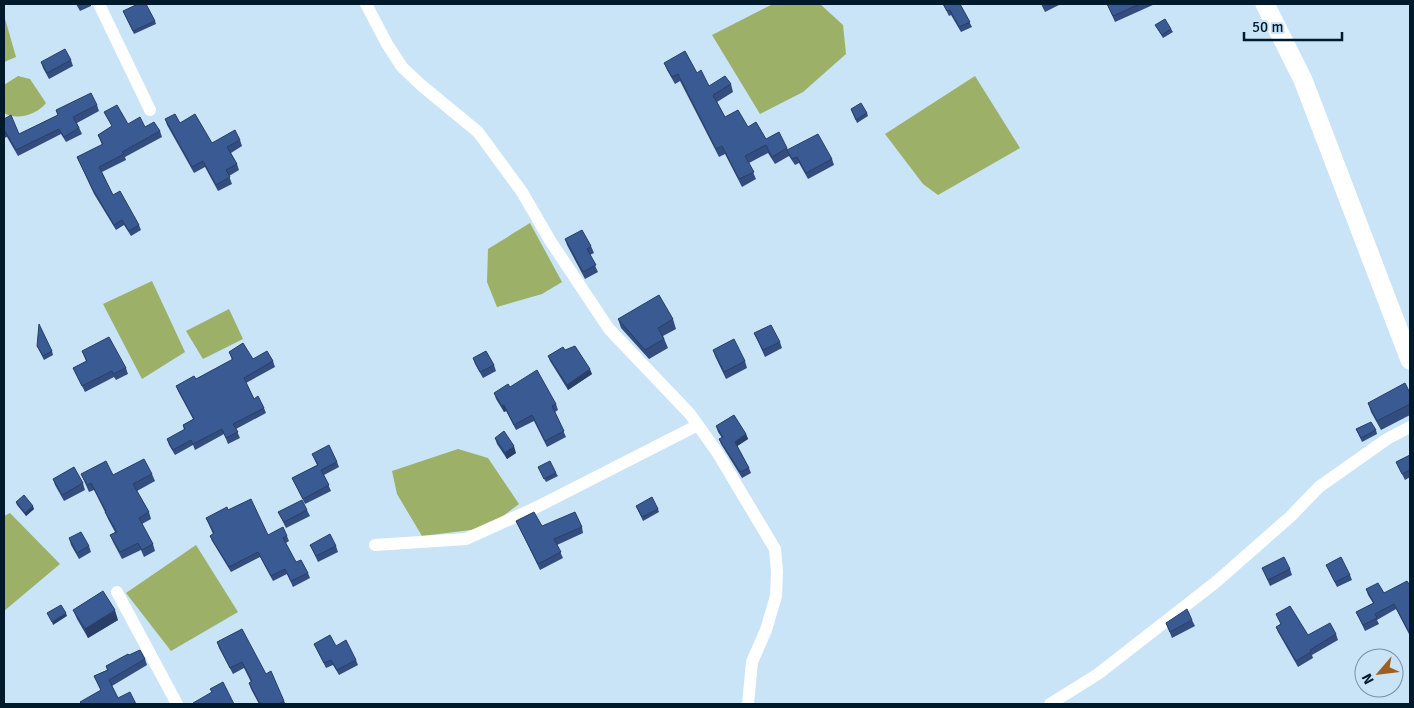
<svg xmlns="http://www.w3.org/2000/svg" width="1414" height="708" viewBox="0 0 1414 708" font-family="Signika,sans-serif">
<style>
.water{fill:#9cb068}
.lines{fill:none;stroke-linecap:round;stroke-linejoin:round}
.minor{stroke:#fff;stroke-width:12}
.secondary{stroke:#fff;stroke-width:19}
.wall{fill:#324d7e}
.shaded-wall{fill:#293f67}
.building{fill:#3a5a93;stroke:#293f67}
</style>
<rect width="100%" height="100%" fill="#c9e3f7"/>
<path class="water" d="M773 4H820L843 25 846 54 803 92 760 114 712 35Z
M4 15 16 57 4 62Z
M18 76 30 79 46 103C38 114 17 121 4 113V85Z
M975 76 1020 148 938 195 923 184 885 134Z
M530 223 562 282 542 294 497 307 487 282 488 249Z
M152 281 185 352 142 379 103 304Z
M229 309 243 339 203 359 186 331Z
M458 449 488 458 519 504 487 528 422 536 397 494 392 471Z
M10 513 60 564 4 611V516Z
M196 545 238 612 171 651 126 593Z"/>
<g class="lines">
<path class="minor" d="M99 4 150 110
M366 4 387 44 402 67 421 85 478 132 522 192 551 242 609 329 690 414 717 452 775 549 777 572 776 596 766 630 752 662 748 704
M375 545 466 539 533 509 698 425
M117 592 177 704
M1050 704 1098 674 1216 582 1290 517 1319 487 1387 439 1410 427"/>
<path class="secondary" d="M1265 4 1303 80 1410 360"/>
</g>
<path class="wall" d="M76 4H91V6L80 11Z
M943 4H960L972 27 961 32 951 15 949 16Z
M1041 4H1061L1045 12Z
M1107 4H1155L1115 22Z
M123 11 155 21 156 24 134 34Z
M1155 25 1171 29 1173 32 1163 38Z
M71 60 73 66 49 79 43 68 41 62Z
M664 63 697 73 709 86 731 84 733 92 717 102 725 117 748 127 766 139 787 148 788 150 832 159 834 165 808 179 799 163 795 165 789 156 775 164 768 153 749 163 756 179 742 187 725 154 719 157 680 81 675 84 667 70Z
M97 105 99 111 77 123 82 134 66 142 61 134 18 156 7 137 4 138V119L19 134 58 115 56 110Z
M851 109 867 113 868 116 857 123Z
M104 112 128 124 145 127 160 131 162 137 125 157 126 160 102 172 113 195 139 225 141 230 131 236 124 225 116 230 94 194 77 157 102 145 98 135 112 126Z
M165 119 180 123 212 143 240 140 242 146 231 153 237 164 239 170 229 176 232 184 218 191 205 167 194 173 167 125Z
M565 239 591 246 594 253 590 255 598 272 585 279 567 245Z
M618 319H673L676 329 663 336 668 348 649 359 621 328Z
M754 333 780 342 782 348 765 357Z
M37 346 52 351 53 355 44 360Z
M565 350 592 374 568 390 550 361 548 356Z
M713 350 745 361 747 368 726 379 715 356Z
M82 351 126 368 128 374 116 380 114 377 85 392 73 368 86 361Z
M229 352 253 359 273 361 275 367 246 383 254 399 264 408 266 413 236 429 240 438 228 444 224 434 195 450 193 445 175 455 169 445 167 439 184 430 183 425 193 419 178 391 176 386 196 379 232 360Z
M473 358 494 365 496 371 483 378 475 364Z
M510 387 556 404 558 410 555 412 566 437 547 447 534 421 516 430 506 411 504 412 496 399 494 393Z
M1410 393V415L1381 430 1371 412 1368 403Z
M716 426 746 434 748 439 737 446 749 468 751 473 742 478 721 444 719 439 722 438 718 432Z
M1356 429 1376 430 1377 434 1362 442Z
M495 438 516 453 507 459 497 444Z
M312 454 337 462 339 467 324 475 331 491 305 504 292 478 317 465Z
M1410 455V477L1405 480 1396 462Z
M538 467 556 473 558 476 546 482Z
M81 474 113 475 152 474 155 481 137 491 149 512 151 519 142 524 153 544 155 551 144 557 141 550 122 559 113 542 110 535 115 532 108 519 105 512 94 490 89 492Z
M53 479 83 483 85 490 64 501 55 485Z
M16 502 34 509 26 516 17 505Z
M636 506 658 509 659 512 643 521Z
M228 510 268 535 287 536 289 541 286 543 296 562 308 573 310 578 293 587 287 574 273 581 260 557 231 572 212 541 210 536 213 534 206 518Z
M307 510 310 516 286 528 278 512Z
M516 521 542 526 582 527 583 533 557 545 563 558 540 570Z
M69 538 89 546 91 552 79 559 71 545Z
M310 545 336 546 338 552 318 562Z
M1326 565 1350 575 1352 580 1337 587Z
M1262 568 1290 569 1292 575 1270 586Z
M1410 583V636L1396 609 1377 620 1379 624 1365 631 1356 612 1373 603 1368 595 1366 589 1384 593Z
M73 610 118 620 88 638 77 619Z
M1276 614 1308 635 1336 634 1338 640 1312 655 1313 658 1298 667 1278 632 1276 627 1281 624Z
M1192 620 1195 626 1172 638 1166 623Z
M217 642 266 674 286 704H259L251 689 249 683 251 682 244 668 233 674 219 648Z
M314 644 336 646 356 660 358 665 339 675 333 665 326 668Z
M129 655 145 659 147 665 112 686 118 698 136 704H81L101 691 94 676 107 670 106 666Z"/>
<path class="shaded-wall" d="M590 369 592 374 568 390 567 385Z
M504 405 506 411 504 412 502 406Z
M746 434 748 439 736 447 735 442Z
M514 446 516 453 507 459 505 453Z
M33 506 34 509 26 516 25 513Z
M115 610 118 620 88 638 85 629Z
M66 613 67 616 53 625 52 622Z"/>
<path class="building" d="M138 4H146L155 21 133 31 123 11Z
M943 4H960L970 22 959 27 950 10 947 11Z
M1107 4H1140L1113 16Z
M1165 19 1171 29 1162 35 1155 25Z
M65 49 71 60 47 73 41 62Z
M685 51 697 73 701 70 709 86 725 76 731 84 713 95 725 117 738 110 748 127 756 122 766 139 779 132 787 148 772 157 766 145 745 156 754 172 739 179 722 146 716 149 678 74 672 77 664 63Z
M91 93 97 105 73 117 79 128 64 137 59 129 16 150 5 131H4V119L11 115 19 134 58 115 56 110Z
M861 103 867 113 856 120 851 109Z
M117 105 128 124 140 117 145 127 154 122 160 131 122 152 124 154 99 167 113 195 120 191 139 225 129 231 122 220 114 225 92 188 77 157 103 144 98 135 112 126 104 112Z
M175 114 180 123 195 114 212 143 235 130 240 140 227 147 237 164 226 170 230 177 216 185 203 161 192 167 165 119Z
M818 134 832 159 806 173 797 157 792 159 787 150Z
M582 230 591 246 587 249 596 265 583 272 565 239Z
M659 295 673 319 658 328 664 339 645 350 618 319Z
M39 324 52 351 43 356 37 346Z
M771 325 780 342 763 350 754 333Z
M109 337 126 368 113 374 112 371 82 386 73 368 87 361 82 351Z
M734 339 745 361 724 372 713 350Z
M243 343 253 359 267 351 273 361 244 378 254 399 258 396 264 408 233 424 238 432 226 438 222 429 193 444 191 440 173 450 167 439 185 429 183 425 194 419 176 386 194 376 196 379 233 359 229 352Z
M575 346 590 369 567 385 548 356 563 347 565 350Z
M486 351 494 365 480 372 473 358Z
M537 370 556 404 552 406 564 431 545 441 532 415 514 425 504 405 502 406 494 393 508 384 510 387Z
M1405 383 1410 393V404L1377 421 1368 403Z
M734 415 746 434 735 442 749 468 740 472 719 439 723 437 716 426Z
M1371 422 1376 430 1361 438 1356 429Z
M504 431 514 446 505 453 495 438Z
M329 445 337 462 321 470 329 485 303 499 292 478 318 465 312 454Z
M1410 455V470L1402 474 1396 462Z
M144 459 152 474 133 484 149 512 139 518 153 544 142 550 138 543 120 552 110 535 117 532 105 512 106 511 91 483 87 485 81 474 106 461 113 475Z
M550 461 556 473 544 479 538 467Z
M74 467 83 483 62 495 53 479Z
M24 495 33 506 25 513 16 502Z
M652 497 658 509 642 517 636 506Z
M251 499 268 535 283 527 287 536 283 538 296 562 301 560 308 573 291 581 285 569 271 576 258 552 229 567 210 536 214 533 206 518 227 507 228 510Z
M302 500 307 510 284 522 278 512Z
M534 512 542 526 575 512 582 527 554 539 561 552 538 564 516 521Z
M81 532 89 546 77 553 69 538Z
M330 534 336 546 316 556 310 545Z
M1284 557 1290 569 1268 580 1262 568Z
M1341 557 1350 575 1335 582 1326 565Z
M1407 581 1409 584 1410 583V631L1409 632 1394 604 1375 614 1377 618 1363 625 1356 612 1374 603 1366 589 1378 583 1384 593Z
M103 591 115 610 85 629 73 610Z
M61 605 66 613 52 622 47 613Z
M1290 606 1308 635 1330 623 1336 634 1310 650 1311 652 1296 661 1276 627 1281 624 1276 614Z
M1187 609 1192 620 1170 632 1166 623Z
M242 629 266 674 271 671 284 701 278 704H260L249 683 252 681 242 662 230 668 217 642Z
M330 635 336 646 346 640 356 660 337 670 331 660 324 663 314 644Z
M140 650 145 659 109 680 118 698 130 692 136 704H82L80 702 101 690 94 676 108 670 106 666 128 654 129 655Z
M223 682 234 704H194L193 703 212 692 210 689Z"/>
<rect width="1414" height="708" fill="none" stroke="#00192b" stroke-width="10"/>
<g transform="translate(1379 673) rotate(242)"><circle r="24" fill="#c9e3f7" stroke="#7992a5"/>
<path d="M0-4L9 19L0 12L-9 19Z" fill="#9c5f22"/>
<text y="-8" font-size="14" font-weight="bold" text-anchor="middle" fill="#00192b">N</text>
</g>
<path d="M1244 32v8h98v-8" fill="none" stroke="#00192b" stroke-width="2.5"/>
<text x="1252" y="32" font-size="15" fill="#00192b" stroke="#c9e3f7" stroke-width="4" paint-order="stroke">50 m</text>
</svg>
